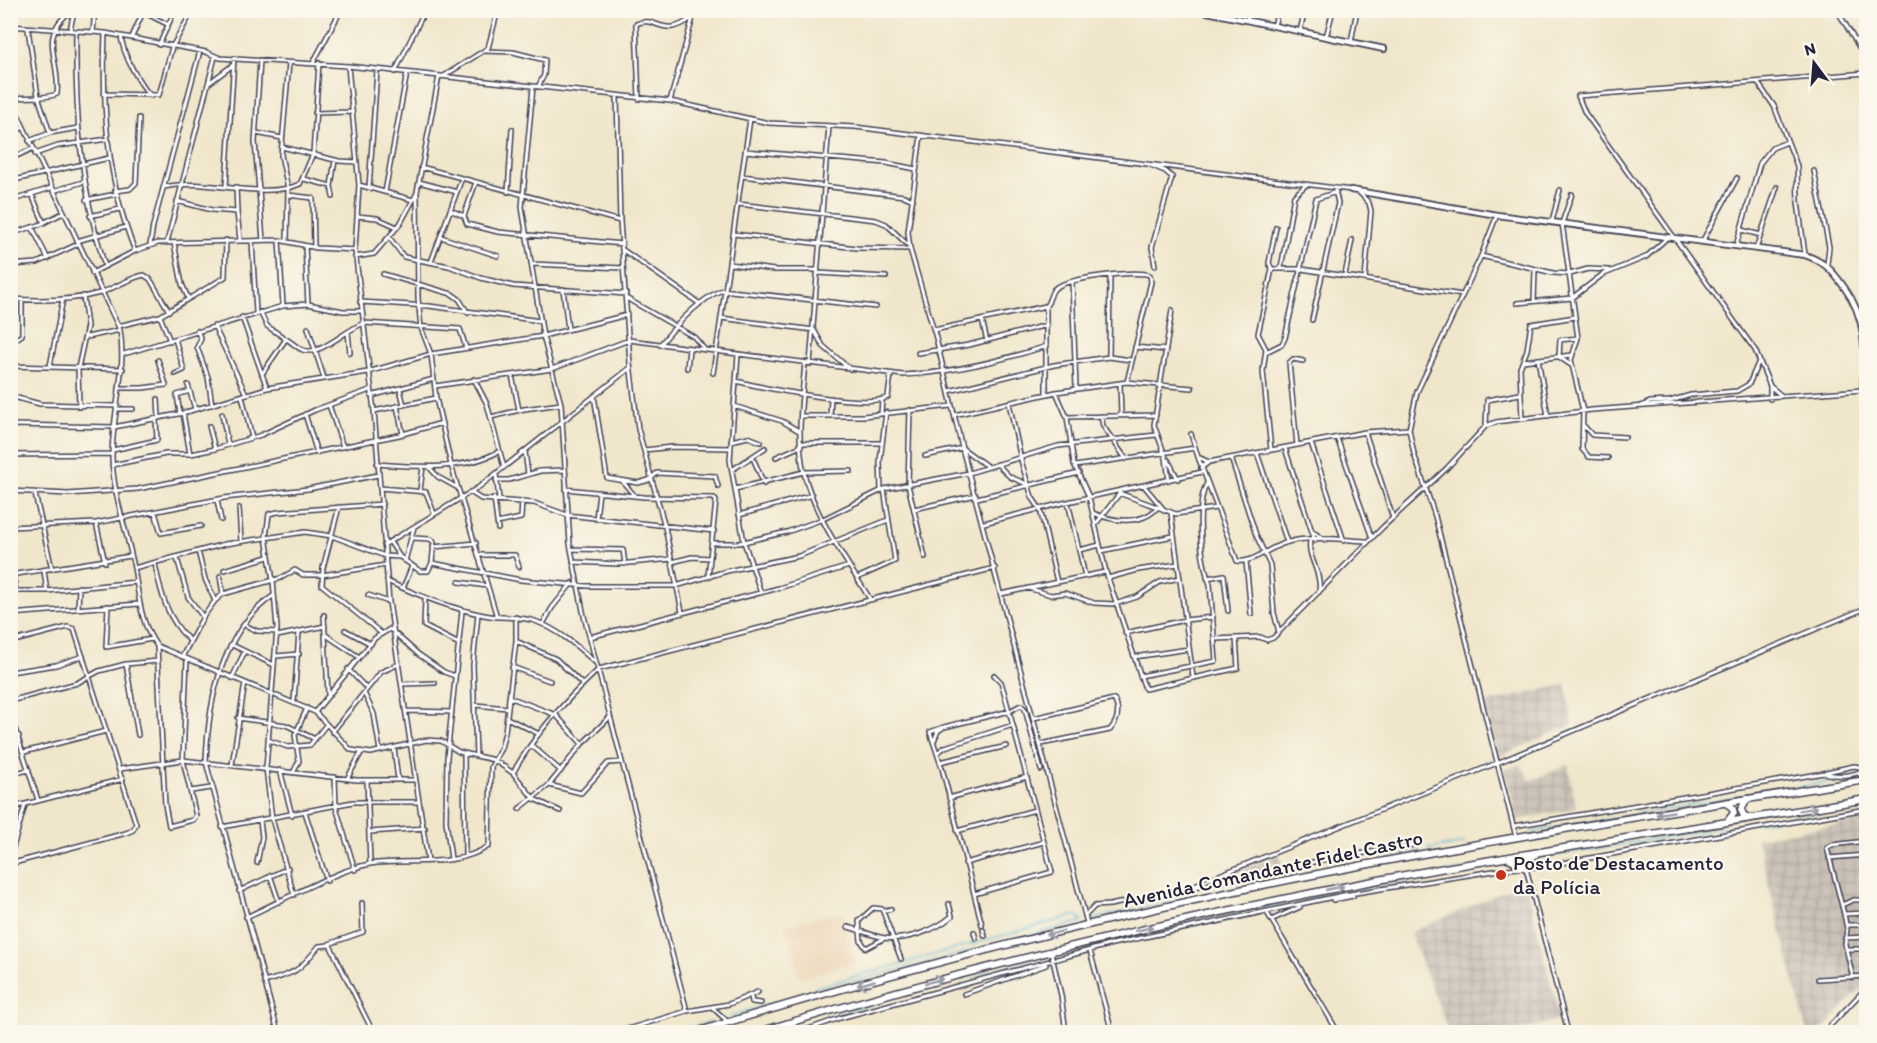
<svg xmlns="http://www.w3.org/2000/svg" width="1877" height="1043" viewBox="0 0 1877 1043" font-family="Itim,sans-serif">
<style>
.built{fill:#edd7ba}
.industrial{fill:url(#industrial-grid)}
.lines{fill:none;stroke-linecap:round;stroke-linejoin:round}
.stream{stroke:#51b3d0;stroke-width:1.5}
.street-casing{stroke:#413f51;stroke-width:6}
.secondary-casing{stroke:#413f51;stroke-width:8}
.highway-casing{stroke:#413f51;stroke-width:9}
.street{stroke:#fff;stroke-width:3}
.secondary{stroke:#fff;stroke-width:4.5}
.highway{stroke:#fff;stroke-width:6}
.oneway{stroke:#9c9ca7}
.poi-dot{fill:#c8321e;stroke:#fbf7ec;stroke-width:2}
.labels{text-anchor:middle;stroke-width:4.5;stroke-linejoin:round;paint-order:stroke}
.poi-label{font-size:21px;fill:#22223b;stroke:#fbf7ec;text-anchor:start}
.street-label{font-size:21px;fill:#22223b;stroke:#fbf7ec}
</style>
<defs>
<pattern id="industrial-grid" width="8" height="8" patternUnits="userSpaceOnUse" patternTransform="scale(1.5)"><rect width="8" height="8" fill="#ccc2b8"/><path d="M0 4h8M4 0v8" fill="none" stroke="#afa69f"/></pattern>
</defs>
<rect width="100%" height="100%" fill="#fbf7ec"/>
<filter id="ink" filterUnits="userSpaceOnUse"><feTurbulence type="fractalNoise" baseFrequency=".0167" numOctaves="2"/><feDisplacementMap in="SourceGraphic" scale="12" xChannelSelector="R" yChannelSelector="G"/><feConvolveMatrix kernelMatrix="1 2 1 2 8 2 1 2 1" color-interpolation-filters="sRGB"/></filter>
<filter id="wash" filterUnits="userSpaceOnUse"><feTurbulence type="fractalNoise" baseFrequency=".008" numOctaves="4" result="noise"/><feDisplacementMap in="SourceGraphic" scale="24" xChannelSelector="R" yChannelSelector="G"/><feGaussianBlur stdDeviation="1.35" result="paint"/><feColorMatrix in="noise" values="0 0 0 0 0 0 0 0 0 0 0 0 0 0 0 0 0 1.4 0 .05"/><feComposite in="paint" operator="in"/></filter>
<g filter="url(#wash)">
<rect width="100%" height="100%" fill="#f0e6cb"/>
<path class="built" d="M843 911 856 963 800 978 786 926Z"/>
<path class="industrial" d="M1566 684 1573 724 1500 756 1497 754 1484 704Z
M1521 764 1530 781 1568 765 1576 808 1518 820 1504 770Z
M1866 820V983L1820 1032H1807L1757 838Z
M1279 854 1284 867 1232 879 1231 874Z
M1525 882 1560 1019 1513 1032H1449L1410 933Z"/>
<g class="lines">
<path class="stream" d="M1532 832 1851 778
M1428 849 1465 843
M1384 858 1421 851
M1538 858 1861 805
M1196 896 1244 886
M1094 919 1189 897
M1054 954 1281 903 1509 862
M807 994 814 988 1073 916H1079L1082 922
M808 994 1084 921
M730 1016 778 1002
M795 1027 921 989 1049 956
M676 1032 711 1022
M776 1032 788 1029"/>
</g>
</g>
<g filter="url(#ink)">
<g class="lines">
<defs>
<path id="street" d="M1837 10 1866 59
M143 12 167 24
M1247 20 1249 10
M10 26 105 33 206 52 220 58 348 66 670 101 769 123 855 127 1351 190
M1274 26 1278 10
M28 29 38 96 50 133
M70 30 74 11
M76 31C75 113 80 187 105 266
M1300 31 1305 10
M93 32 95 10
M105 33C102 108 107 181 135 251
M121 36C123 54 138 83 151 96
M132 37 144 10
M1326 37 1333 10
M1351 42 1357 10
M159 45 175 10
M484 51 513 52 545 60 544 75 538 87
M260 60 255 142 263 240
M313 63 341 10
M348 66 359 185 355 250 374 411 389 602 428 861
M395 72 425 10
M439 76 417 192 418 298 421 328 431 354 436 398 451 465 497 617
M444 76 488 48 498 10
M209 83 233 65
M1758 83 1774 106 1797 166 1798 202 1805 255
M533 87 522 207 543 336 561 404 570 544 584 616 687 1011
M104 94 159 95 172 47 193 10
M617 97 620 221 630 363 638 429 665 527 682 612
M10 98 120 330C127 373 112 413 112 457 113 496 127 530 134 568 139 595 140 624 157 646L315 712 351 750 371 753 426 740 441 741 459 752 494 760 513 773 534 799 560 811
M11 99C26 95 43 100 57 94 61 58 36 37 72 10
M639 99 636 24C657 14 662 41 693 17
M670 101 695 10
M315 113 351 112
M256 133 282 138
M10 134 22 128
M921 135 908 232 910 249 936 338 962 448 1087 923
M29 141 50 133 78 128
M282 147 339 161 357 162
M745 151 886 163 916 169
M35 154 58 146 108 139
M10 159 32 149
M1148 164 1165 171 1172 177 1152 247 1155 266
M421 167 620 221
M1814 171 1829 247 1827 264
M10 174 13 180
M742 176 904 196 913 200
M304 179 331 186
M10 181 109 158
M419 182 457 192
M359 185 413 200
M226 186 234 58
M164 187C207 177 262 201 300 184L313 154 319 63
M369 188 377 70
M53 191 83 182
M115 191 130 189 136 183 139 118
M385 192 407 73
M508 192 512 129
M1359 192 1369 203 1371 211 1365 279
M1572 194 1562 223 1578 338 1571 360 1583 411 1582 449 1589 457 1608 458
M32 195 44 223
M288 195 313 198 314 247
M333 197 331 186 335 160
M86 200 116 194
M10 201 51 188
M177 201 212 210 237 212 236 187
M738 204 876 220 886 224 908 245
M450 210 464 216 467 224 498 232 622 244
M237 212 240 240
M1497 215 1481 256 1417 392 1409 429 1414 454 1435 516 1516 837
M90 216 120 209
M357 216 377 218 397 227
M464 216 476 182
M1552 221 1560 190
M32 227 48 259
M1741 230 1761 235
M10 234 39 225 63 213
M734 234 857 248 910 249
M389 237 404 257 449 266 481 278 513 286 626 294
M441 237 498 256
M279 240 283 306
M1703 240 1737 178
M77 241 126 227
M252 241 256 313
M287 241 288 189 281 155 289 63
M167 242 215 57
M174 243 182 284 188 298
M150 245 153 226 200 51
M305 246 308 304
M1736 246 1760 163 1772 148 1787 142
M1756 249 1777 187
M623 250 700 304
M1481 256 1553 273 1570 274 1588 269 1609 270
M355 257 374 254 400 224 417 193
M431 262 462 178
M532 264 623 268
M730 264 774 270H818
M10 265 37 263 78 244
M1281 268 1294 196 1305 186
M1272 269 1269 263 1276 227
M92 273 135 251 158 243 279 240 317 248 355 250
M818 273 886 277
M383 274 452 294 459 299 468 313
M1345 275 1352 240
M1072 282 1076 388
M563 289 568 329
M626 298 694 337 705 350
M10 299C40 301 72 301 100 293 115 288 129 278 144 275L150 279 169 311
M1534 301 1535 270
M360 302 429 306 541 321
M1517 303 1572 298 1602 275 1646 257 1668 237
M1046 306C1050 301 1050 294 1054 289 1065 278 1136 270 1150 275L1151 282 1127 382
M260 312 267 326 286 339
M160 316 170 341
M242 317 267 388
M721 318 814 330 823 346 850 369
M982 320 987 341
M1312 320 1338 203 1335 190
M118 326 160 316 225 277 226 240
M214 326 246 394
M308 328 324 378
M934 330 1046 306V394
M197 331 201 339 197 347 208 377 212 405
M348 332 350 353
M87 337 120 330
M10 343 22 335V301
M660 345C676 325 698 300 722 290L876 307
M1135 347 1166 350
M1266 352 1282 344 1285 338 1316 199 1336 192
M918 353 969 345 1047 325
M124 354 283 306 308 304 343 311H361
M738 355 730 460 744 542 761 593
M1109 357 1110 275
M1538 359 1548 416
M1523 361 1572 355
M805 363C802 399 796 437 804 473 814 515 847 562 870 599
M810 364 829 126
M1571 365 1559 357 1560 340 1578 338
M10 366 123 369
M50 366 63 299
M687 368 689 349
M713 373 750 119
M175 374 184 370 175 339
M262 374 286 339C292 342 297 348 303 350 320 357 348 328 364 323L460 329 466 348
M512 375 519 410
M474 379 487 404 504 467
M736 381C763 388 868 409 888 397L891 374
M1120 383 1121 415
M188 385 195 409
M435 386 552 369 629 340 903 375C952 373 1000 361 1047 346
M1771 387 1782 396
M119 388H142L166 385 158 360
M400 389 404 405
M949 391 1054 365 1109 357 1131 360
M1056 392 1067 417 1074 464 1089 497 1106 572 1145 689 1238 668 1236 638
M10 396 40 404 116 406
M242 396 252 438
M371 396 434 379
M594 396 607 478 638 483 649 480 657 473 715 476 718 486
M158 399 159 418
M1770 399V386L1755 350 1585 113 1578 96 1866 73
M1009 403 1022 464 1032 497 1040 509 1057 582
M329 405 343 447
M397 406 403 434
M734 406 782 421 799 431
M1641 406 1650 402 1670 401 1691 395 1737 391 1749 384 1759 361
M79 407 78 368 87 326 83 296
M116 409H133
M910 410 908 485 925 557
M374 411 436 398
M183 413 190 454
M881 413 882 400
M180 414 177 395 190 391
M222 414 228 445
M305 414 317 453
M954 415 1056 392 1127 382 1192 388
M801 416H863L951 406
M830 416 831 398
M1101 416 1103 426 1126 459
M491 417 524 409 561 404
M1067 417 1156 415
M1522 419 1520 368 1527 350 1531 324 1575 317
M10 425 114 427 183 413 267 388 368 372 431 354 543 336 627 315
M1583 425 1592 435 1625 437
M209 426 215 449
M1486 426 1487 400 1520 394
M1365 432 1393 518
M1191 434 1198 457 1209 462
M1337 438 1372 538
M731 441 748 437 761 442
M801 443H882
M1311 443 1344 541
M1297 445 1289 363 1293 359 1303 361
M1285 448 1315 541
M113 450 157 440 156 419
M644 450 672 447 730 448
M1271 450 1263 371 1266 349 1258 334 1272 269H1302L1462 295
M525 452 528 474
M1257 453 1287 542
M10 455 112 454
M925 456 962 448 988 467
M776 457 801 446
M1198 457 1237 561C1252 564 1270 547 1285 543 1309 535 1343 540 1369 541
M753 458 764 484
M1231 458 1256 535 1270 565 1274 613 1279 632
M1168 460 1178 479
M377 464C417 467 462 471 498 452
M997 464 1010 477 1027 484
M112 465 166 454H191L215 449 261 435 315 410 370 390
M1075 466 1195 448
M429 467 438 477 456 487
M1201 468 1209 462 1365 432 1409 429
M732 470 765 448
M496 474 499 499
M496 480H509L540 471 564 470
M1169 480 1166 458 1154 425 1172 310
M623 482 634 495
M1145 487 1165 511
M380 488 426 492 434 513
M566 489 644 497 714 498 716 501 708 577
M735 489 804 472 851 471
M420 490 423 467
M881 490 880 461 886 412
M10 491 68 494 138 489 399 435 442 423
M470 492 481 499 534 503 567 515 714 531
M1119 493 1176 514 1216 508
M35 494 52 569
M494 498 498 529
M977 498 1079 473
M217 500 221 520
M1068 502 1079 550 1100 545
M339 507 323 568 322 585 381 633
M239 508 241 541
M914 509 976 495
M155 512 161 533 201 526
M1093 513C1111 521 1141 526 1157 508
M1171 513 1193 677
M739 515 812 495
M596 519 599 492
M96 523 105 562
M497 523 521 518 522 501
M984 523 1063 503 1202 472
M1095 525 1120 493
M10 527 96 523 224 498 308 489 378 475
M1313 532 1325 540
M1310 541C1307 558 1322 571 1319 592
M390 542 400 557
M713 543H739L787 532 823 519 884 489 969 473 1058 446 1156 435
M384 545 479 487 630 368
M433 547 476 543
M571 549 623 550 625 564
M1079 550 1085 576
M198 551 205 579 215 601
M1101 551 1173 536
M480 555H515L519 567
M177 558 188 597 203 617
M405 561 414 527
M1246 561 1251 614
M573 562 619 564 672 559
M672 562 692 557 710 558
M432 563 521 580 587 586H676L727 571 799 556 888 520
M155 564C161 594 167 619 189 640
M134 568 225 544 305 532 332 536 385 556 400 557 420 571H428L432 563 434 542 430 539 413 538
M224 570 268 557
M44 571 47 591
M10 575 131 556
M13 575 16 591
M220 576 223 594
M857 578 895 561 884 489
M1108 578 1138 570 1178 564
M1207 578 1224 575 1228 611
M387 581C419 596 449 608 484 615 501 619 518 615 535 621 559 630 577 646 596 663
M459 582 487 586
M403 588 412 566
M1028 588 1051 595 1065 593 1094 603 1115 604 1137 597 1160 582 1180 578
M10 591H47L136 582
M1001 594 1105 572
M368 595 389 602
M273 596C220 632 208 703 206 762L278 1032
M425 599 424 626 459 644
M108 606 106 647 152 639
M78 608 79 587
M10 614 139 604
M324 615 328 694
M543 624 552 608 572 583
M245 625 257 631 277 632
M345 630 371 644
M1125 633 1185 620 1213 617
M326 635 359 657
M277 636 325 626
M590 637 779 588 849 566
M1215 639 1260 637 1267 640 1273 638 1383 527 1446 469 1486 426 1496 422 1592 410 1863 390
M516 641 556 659 582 684
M10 642 68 627 74 629 136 824 133 830 126 833 10 864
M232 645 274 665
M157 646 165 805 169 826 193 820 196 816 183 760 187 659
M276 656 299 654
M182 657 203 617 215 601 223 594 281 578 295 570 303 575H322L386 565
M1134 657 1189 649
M126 664 138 735
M512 667 550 681
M348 669 367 689
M10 672 56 665 83 656
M1140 676 1216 661 1210 584C1201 562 1195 505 1207 483
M232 678 244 653
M403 684 435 683
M364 693 374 714 380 751
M509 697 556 715 582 744
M10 701 77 683 99 671 126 664 158 661
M294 701 299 632
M475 705 508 708
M406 711 452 712
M315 712 375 638 390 629 418 654 444 672 455 676
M10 713 38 800
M238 718 286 725 315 739
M507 718 539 734
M1034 718 1114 699C1120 710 1118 721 1110 730L1041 744
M944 727 930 732 942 768 982 925
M332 732 381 672 399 664
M10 738 19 736
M268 740 288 747 310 745 326 725
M934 741 938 731 944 727 1010 711 1021 705 1025 709 1041 770
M531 745 561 771
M394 748 398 780
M24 752 106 731
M937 753 945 747 1013 725
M464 754 465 856
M476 756 473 665 478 614
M940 762 1007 746
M232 765 245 683
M120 769 183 760 357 780H416
M280 770 292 815
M294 771 299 761 295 735 307 708
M1826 772 1854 766 1866 768
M513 773C534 734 567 699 599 669L995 568
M10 774 29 770
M1859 774 1866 773
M335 777 336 807 355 870
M347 779 361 753
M367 780 370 864
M549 785 581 793 608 763 622 762
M191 791 211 788
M949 798 1027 777
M10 808 123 779
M519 809 549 785 582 744 610 717
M305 812 327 881
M1514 826 1824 773C1839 777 1854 777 1866 768
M222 827 353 802H418
M957 831 1035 810
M370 832 425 828
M10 858 25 805
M1829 858 1866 855
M451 859 446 821 447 757 462 611
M257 863 262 837 260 821
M965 863 1044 842
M1526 868 1568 1032
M270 875 279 902
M1192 889 1197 884 1497 763 1866 608
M239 891 288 868
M974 894 1052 872 1004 692 1001 682 994 675
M294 895 272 819 266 768 277 628 273 581 266 537 269 514 278 512 382 504
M1333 900 1353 896
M1842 905 1853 900H1866
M883 911 891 909
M1266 911 1338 1032
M1844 914 1866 913
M1085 916 1095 906 1110 905 1323 860 1413 845
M246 917C280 902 336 870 370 864 409 858 454 869 489 846L491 767 501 748 505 732 516 641V617
M1271 920 1300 907
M1846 925H1866
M848 927C860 930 873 936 885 938 907 941 936 930 952 916L949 904
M983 930 985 936
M974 932 976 939
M885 938 866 948 861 941 859 921 873 908 882 909 901 959
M1845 938 1866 937
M329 944 363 932 362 903
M1846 949H1866
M1090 951 1112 1032
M1051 952 1061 995 1066 1032
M1853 978 1845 944 1847 929 1844 914 1827 848 1832 845 1866 841
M1818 979 1866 976
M264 982C296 973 299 971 319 946L330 945 373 1032
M964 994 1046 965
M751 997 752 1002 761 1003
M713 1008 727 1021
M790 1023 793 1032
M618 1032 687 1011 729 1004 758 992
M800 1032 840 1018 1112 944 1343 895 1506 869 1545 866 1866 809
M1824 1032 1866 988"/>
<path id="secondary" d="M1198 10 1384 49
M1351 190 1497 215 1805 255C1825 262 1832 270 1844 287 1868 320 1865 351 1863 390H1866"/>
<path id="highway" d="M1747 799 1741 810 1744 816 1750 818
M1726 803 1732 807 1734 813 1727 822
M1509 858 1526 868 1529 860 1536 854
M696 1032C878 976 1063 928 1249 888 1453 845 1661 813 1866 780
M759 1032C964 969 1173 919 1384 879 1544 849 1706 827 1866 799"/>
</defs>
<use href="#street" class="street-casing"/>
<use href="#secondary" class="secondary-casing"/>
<use href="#highway" class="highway-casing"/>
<use href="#street" class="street"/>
<use href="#secondary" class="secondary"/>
<use href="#highway" class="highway"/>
</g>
<defs><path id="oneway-shaft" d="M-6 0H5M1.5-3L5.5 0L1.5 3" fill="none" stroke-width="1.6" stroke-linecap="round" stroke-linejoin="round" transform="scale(1.5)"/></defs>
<g class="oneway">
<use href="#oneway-shaft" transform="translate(1808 809) rotate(-9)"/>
<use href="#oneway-shaft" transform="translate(1665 813) rotate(170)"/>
<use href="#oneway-shaft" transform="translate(1335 888) rotate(-11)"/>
<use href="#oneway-shaft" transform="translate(1144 929) rotate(-13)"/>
<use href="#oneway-shaft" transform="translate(1055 933) rotate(166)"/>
<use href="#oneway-shaft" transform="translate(934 981) rotate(-15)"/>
<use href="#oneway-shaft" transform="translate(866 983) rotate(164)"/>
</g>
</g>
<circle class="poi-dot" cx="1501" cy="875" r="6"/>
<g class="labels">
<g class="poi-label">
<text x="1513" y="870">Posto de Destacamento<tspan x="1513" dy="24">da Polícia</tspan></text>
</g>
<g class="street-label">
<text transform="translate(1273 869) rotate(-12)" y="7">Avenida Comandante Fidel Castro</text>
</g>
</g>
<rect width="1877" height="1043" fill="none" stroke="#fbf7ec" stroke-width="36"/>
<g transform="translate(1814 63) rotate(344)" stroke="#fbf7ec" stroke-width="4.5" paint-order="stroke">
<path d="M0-4.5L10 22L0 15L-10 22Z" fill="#22223b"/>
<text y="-9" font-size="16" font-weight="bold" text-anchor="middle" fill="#22223b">N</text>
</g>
</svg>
